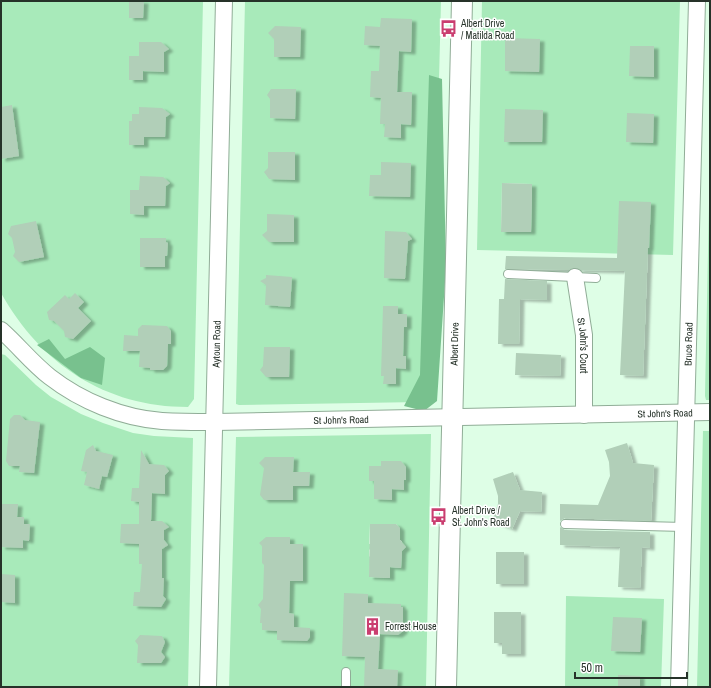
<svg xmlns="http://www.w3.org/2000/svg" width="711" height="688" viewBox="0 0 711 688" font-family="'Archivo Narrow',sans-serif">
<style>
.green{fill:#a8eaba;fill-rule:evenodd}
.forest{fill:#78c18e}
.building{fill:#b1cfb8;filter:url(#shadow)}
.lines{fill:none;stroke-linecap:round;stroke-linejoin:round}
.service-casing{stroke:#90ad97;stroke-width:10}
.minor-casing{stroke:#90ad97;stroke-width:18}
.tertiary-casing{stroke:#90ad97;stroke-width:22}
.service{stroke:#fff;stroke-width:8}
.minor{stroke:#fff;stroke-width:16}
.tertiary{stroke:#fff;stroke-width:20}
.labels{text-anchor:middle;stroke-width:3;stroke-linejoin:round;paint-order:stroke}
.poi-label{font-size:10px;fill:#263229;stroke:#fff;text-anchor:start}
.street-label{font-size:10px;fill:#263229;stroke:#fff}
</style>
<defs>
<filter id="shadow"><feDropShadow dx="4.5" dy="2.5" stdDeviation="1" flood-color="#0004"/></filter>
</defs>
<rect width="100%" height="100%" fill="#defee6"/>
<path class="green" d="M1 1H203L194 399 188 407C105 407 41 364 1 293Z
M245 1H441L431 400 420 402 239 405 236 404Z
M482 1H680L673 255 477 250ZM502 183 532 184 531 232 501 231Z
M710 156V400H706L705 396Z
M1 354 5 355 36 385 51 397 81 414 103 423 133 433 154 436 193 438 188 687H1Z
M703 431H710V687H697Z
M431 434 426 687H229L236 437ZM370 524H396L400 529V540L402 541 401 568 390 567V578L369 577 370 563 373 560 369 556V550L373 546V544H369Z
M566 596 664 599 661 687H565Z"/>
<path class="forest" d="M429 75 442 79 446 267 437 401 424 411 404 406 420 375Z
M49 339 65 359 90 347 105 358 102 385 81 378 37 345Z"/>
<path class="building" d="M129 1H144L143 18H129Z
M381 18 412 19 411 52 399 51 397 92H412L411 125 401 124V138L384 137 385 124H380L381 98 370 97 371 71H379L380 46 364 45 365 26 380 27Z
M275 26 301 27 300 57H274V39L268 33Z
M505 38 540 39 539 72 505 71Z
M139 42H161L169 49 164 52V72L143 71V80H129V56H139Z
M630 46H654V77L629 76Z
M271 89H296L295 119 270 118V99L267 95Z
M12 105 19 156 1 159V107Z
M139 107 162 108 170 114 166 117 165 137H144V145H129V121H132V114H139Z
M505 109 543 110 542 142H504Z
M627 113 654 114 653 143 626 142Z
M268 152H295V180L269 179 264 172 268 168Z
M381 162 411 163 410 197 369 196 370 175H381Z
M140 176 163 177 170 183 166 186 165 206H144V215L130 214V190H139Z
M502 183 532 184 531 232H501Z
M619 201 651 202 649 248H648L643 376 620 375 625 271 581 270 574 268 569 270 505 269 506 256 617 258Z
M267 214 294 215V242H269L262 235 267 231Z
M36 221 44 257 19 262 13 256 15 252 12 238 8 234 11 226Z
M385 231 406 232 412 239 408 241 405 279 384 278Z
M140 238H166V242L168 243 167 256H165V267H140Z
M266 275 292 277 290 307 265 305 266 285 260 281 266 278Z
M505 279 547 281V300L520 299 519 344H498L499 299H504Z
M75 293 84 302 78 308 91 321 73 339 65 337 64 331 54 321 49 320 47 312 65 295 69 299Z
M383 306H398V314H407V327H404L403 356H406V369L396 368V384H383L384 376H381Z
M142 325 167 326 171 331V344H168L167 366 163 370H150V368L139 367 140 351H123L124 335 138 336V329Z
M264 347H290L289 377H266L260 370 263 366Z
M516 353 561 355 560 376 515 375Z
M14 415H20L25 420 40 422 34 473 19 472 20 466H9L6 461 10 419Z
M627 443 633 463 654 465 651 521 565 518 560 521V504L598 505 610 476 609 462 605 450Z
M93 445 96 451 113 455 107 477 102 476 99 489 84 485 87 472 81 471 86 450Z
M141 450 149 464 164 465 169 471 165 475V494L152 493 151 521H162L169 527 164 530V540L168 545 162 549V578H164L163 596 166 599 161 607 133 606 134 592H140L142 564H139V544L120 543 121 524H139V502L131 501 132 488H139Z
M265 457H294L293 472H310L309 486H293V500H264L260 495 264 468 259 463Z
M381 461H401L406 467V480H404V490L392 489V500L374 499V481H369V466H381Z
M513 472 520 490 542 492 541 512 520 511 512 529 492 521 498 504V496L493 479Z
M1 504H18L17 517H24V524H30L29 541 23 540V548L1 547Z
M370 524H396L400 528V540L406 547 402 551 401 568 390 567V578L369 577Z
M560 527 565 530 650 532V548L642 547 640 588 618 587 620 547 560 545Z
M266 537H290V544H303V581H290L289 613 294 614V627L310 628V637L307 641 277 640V631L262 630V623H260L261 609 258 605 263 599 264 565 262 563V546L259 543Z
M496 552H524V584H496Z
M1 574 15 575V603L1 602Z
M344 593 368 594V603L401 604V607H403V631L398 635 380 634 378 669 398 670 397 687H364L365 657 342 656Z
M494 612H521V654H502V643H494Z
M613 617 642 618 640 652 611 651Z
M140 635 162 636 165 642 161 652 165 657 161 663H137L138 645 135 641Z
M618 675 640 676V687H618Z"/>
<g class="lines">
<defs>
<path id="service" d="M508 274 596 278
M565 524 684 527
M346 687V672"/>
<g id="minor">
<path id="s1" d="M575 277 584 335V415"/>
<path id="s2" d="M1 330C18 345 32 363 50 377 81 401 122 418 162 421 180 422 197 422 215 422L710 412"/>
<path id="s3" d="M208 687 224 1"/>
<path id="s4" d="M679 687 697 1"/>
</g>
<g id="tertiary">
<path id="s5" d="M446 687 462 1"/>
</g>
</defs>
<use href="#service" class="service-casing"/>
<use href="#minor" class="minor-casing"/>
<use href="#tertiary" class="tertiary-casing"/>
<use href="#service" class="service"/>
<use href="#minor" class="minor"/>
<use href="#tertiary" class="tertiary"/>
</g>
<defs>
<symbol id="bus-bare" viewBox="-9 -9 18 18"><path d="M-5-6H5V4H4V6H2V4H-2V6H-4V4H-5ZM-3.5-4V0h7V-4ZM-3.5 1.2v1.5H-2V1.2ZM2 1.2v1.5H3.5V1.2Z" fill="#ca3e70" stroke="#fff" stroke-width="2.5" paint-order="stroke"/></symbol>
<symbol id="building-bare" viewBox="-9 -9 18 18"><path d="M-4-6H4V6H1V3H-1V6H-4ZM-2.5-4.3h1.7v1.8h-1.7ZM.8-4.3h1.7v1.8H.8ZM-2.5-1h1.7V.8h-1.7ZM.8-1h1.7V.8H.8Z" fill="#ca3e70" stroke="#fff" stroke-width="2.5" paint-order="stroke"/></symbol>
</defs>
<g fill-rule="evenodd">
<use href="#bus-bare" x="436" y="16" width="25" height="25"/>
<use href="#bus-bare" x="426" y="504" width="25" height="25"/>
<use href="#building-bare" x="360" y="614" width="25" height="25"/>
</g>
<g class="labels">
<g class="poi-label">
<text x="461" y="27">Albert Drive<tspan x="461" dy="12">/ Matilda Road</tspan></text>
<text x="452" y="514">Albert Drive /<tspan x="452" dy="12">St. John's Road</tspan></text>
<text x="385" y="630">Forrest House</text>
</g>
<g class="street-label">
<text dy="4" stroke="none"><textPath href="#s3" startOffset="343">Aytoun Road</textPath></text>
<text dy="4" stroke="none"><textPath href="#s5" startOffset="343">Albert Drive</textPath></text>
<text dy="4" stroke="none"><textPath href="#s4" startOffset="343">Bruce Road</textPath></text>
<text dy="4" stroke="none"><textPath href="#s1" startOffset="69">St John's Court</textPath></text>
<text dy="4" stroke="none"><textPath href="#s2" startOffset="693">St John's Road</textPath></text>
<text dy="4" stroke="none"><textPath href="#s2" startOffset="369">St John's Road</textPath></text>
</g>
</g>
<rect width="711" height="688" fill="none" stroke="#263229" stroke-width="4"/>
<path d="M575 672v6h112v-6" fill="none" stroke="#263229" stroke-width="2"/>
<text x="581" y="672" font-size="12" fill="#263229" stroke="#ffffff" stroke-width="3" paint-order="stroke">50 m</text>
</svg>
